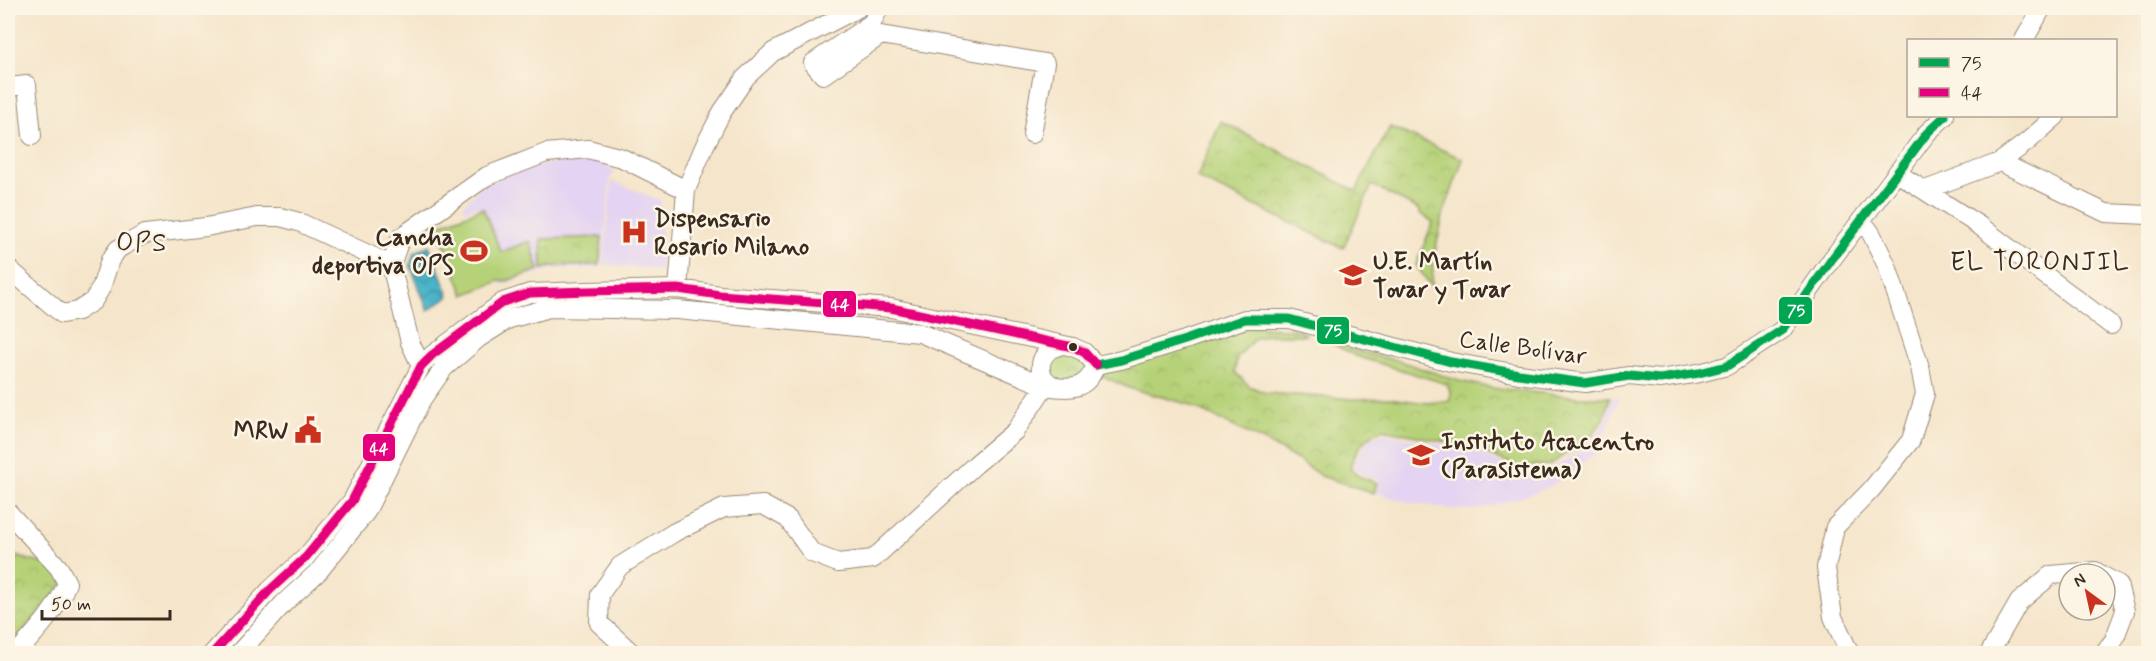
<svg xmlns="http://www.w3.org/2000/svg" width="2156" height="661" viewBox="0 0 2156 661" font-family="Mynerve,sans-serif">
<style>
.built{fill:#e4d3f2}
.park{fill:url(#park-crowns);stroke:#787e4b;stroke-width:1.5}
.pitch{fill:#b6d278;stroke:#787e4b;stroke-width:1.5}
.water{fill:url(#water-waves);stroke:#426e73;stroke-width:1.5}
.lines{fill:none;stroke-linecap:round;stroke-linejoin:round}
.minor-casing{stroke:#988874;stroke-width:20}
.minor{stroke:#fff;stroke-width:18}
.bus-1-casing{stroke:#fcf5e5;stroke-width:14}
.bus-2-casing{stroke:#fcf5e5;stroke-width:14}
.bus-1{stroke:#00a651;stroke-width:9}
.bus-2{stroke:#e5007d;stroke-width:9}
.bus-dot{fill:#3b2a1e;stroke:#fcf5e5;stroke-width:2}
.labels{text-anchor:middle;stroke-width:5;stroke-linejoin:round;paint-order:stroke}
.poi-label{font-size:24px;font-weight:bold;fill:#3b2a1e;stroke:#fcf5e5;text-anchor:start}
.street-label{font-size:24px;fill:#3b2a1e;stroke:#fcf5e5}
.neighbourhood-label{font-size:26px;letter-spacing:1.5px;fill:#3b2a1e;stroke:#fcf5e5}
.line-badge{stroke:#fcf5e5;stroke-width:2}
.badge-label{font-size:16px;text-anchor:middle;font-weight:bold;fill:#fff}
</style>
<defs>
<pattern id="park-crowns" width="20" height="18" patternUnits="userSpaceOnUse" patternTransform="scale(1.5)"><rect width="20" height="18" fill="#b6d278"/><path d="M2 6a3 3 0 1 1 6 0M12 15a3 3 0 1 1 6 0" fill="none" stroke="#9db467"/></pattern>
<pattern id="water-waves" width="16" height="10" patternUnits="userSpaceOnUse" patternTransform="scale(1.5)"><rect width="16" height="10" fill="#4ab3c8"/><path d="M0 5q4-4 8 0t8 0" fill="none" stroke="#3f92a2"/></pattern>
</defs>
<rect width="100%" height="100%" fill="#fcf5e5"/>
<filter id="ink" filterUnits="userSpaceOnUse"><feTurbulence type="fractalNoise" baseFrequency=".0167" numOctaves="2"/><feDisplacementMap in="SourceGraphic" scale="12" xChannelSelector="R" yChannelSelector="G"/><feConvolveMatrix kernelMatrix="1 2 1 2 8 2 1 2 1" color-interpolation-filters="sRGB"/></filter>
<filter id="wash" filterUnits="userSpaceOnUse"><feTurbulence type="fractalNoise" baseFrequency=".008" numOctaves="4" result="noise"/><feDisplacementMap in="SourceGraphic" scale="24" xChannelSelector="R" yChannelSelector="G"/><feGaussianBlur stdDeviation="1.35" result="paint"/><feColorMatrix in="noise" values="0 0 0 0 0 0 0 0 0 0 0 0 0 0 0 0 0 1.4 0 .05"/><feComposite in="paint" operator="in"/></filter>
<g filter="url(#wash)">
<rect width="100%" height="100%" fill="#f5e5ca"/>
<path class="built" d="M582 160 599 162 615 172 610 178 601 268 552 269 519 278 501 285 498 277 505 273 477 206 465 210 464 205 479 188 522 167Z
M612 181 661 201V270L603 264Z
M1619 397 1599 451 1551 486 1537 492 1495 505 1474 510 1448 509 1407 502 1376 493 1380 480 1360 473 1354 467 1356 458 1371 437 1383 433 1474 451 1518 470 1552 468 1586 448 1606 421 1612 398Z"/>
<path class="park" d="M1221 121 1356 191 1390 127 1463 159 1443 215 1433 261 1432 288 1416 265 1433 222 1420 213V210L1372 185 1343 248 1197 178Z
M602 237 599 265 554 266 542 269 541 239Z
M1252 327 1299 330 1306 335H1267L1255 338 1237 358 1235 372 1249 386 1266 393 1354 399 1388 398 1427 403 1449 401 1451 394 1447 384 1356 356 1317 335 1327 337 1360 352 1396 360 1459 381 1492 388 1579 397H1610L1604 419 1583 446 1565 454 1550 465 1518 467 1475 448 1383 429C1366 436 1354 451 1350 468L1358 476 1377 483 1374 493 1321 476 1298 460 1266 442 1188 404 1129 388 1098 374 1101 368 1232 329Z
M1069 351 1091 367 1083 379 1054 383 1045 362 1050 355Z
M8 554 73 572 8 649Z"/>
<path class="pitch" d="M483 208 501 252 530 241 539 270 503 282 502 280 464 295 437 226Z"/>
<path class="water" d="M429 245 449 296 428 310 410 265 414 253Z"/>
</g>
<g filter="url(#ink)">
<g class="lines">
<defs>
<path id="minor" d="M879 8 872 23 813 63 823 75 881 35 1045 63 1032 134
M2024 40 2042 8
M8 87 27 85 32 136
M2000 162 2027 142 2056 116
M1897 173 1980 226 2111 325
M1925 190 2000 162 2106 213 2148 215
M8 268 62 314 78 311 93 301 101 288 110 260 118 249 132 241 145 234 206 227 257 217H280L299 222 391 265
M678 289 686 190 704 147 722 112 746 77 773 52 858 8
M1096 365 1121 360 1185 340 1245 319H1289L1451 362 1519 374 1585 383 1629 376 1660 379 1699 373 1727 366 1782 330 1832 259 1927 133 1945 116
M421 366 410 342 391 265 401 237 487 176 546 153 588 149 622 158 686 190
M1055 386C1033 377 1038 350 1060 346
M8 512 59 568 67 583C57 610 36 632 16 654
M212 654 270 590 306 557 352 501 421 366 432 355 503 302 530 293 587 291 678 289 720 295 891 308 1073 347 1084 352 1096 365
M238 654 284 603 319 571 366 512 422 399 444 368 479 338 509 319 549 308 677 310 920 333 1045 386C1069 389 1086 392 1096 365
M633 654 599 623 600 594 620 566 675 532 724 508 763 505 788 519 812 553 838 563 873 559 976 464 1015 431 1045 386
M1850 654 1833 617 1826 568 1835 527 1871 490 1911 440 1925 394 1920 367 1887 266 1871 233 1861 220
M1989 654 2019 602 2051 575 2095 571 2100 574
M2103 654 2114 640 2125 611 2118 584 2105 577"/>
</defs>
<use href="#minor" class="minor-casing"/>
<use href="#minor" class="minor"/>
<defs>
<path id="bus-1" d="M1096 365 1121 360 1185 340 1245 319H1289L1451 362 1519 374 1585 383 1629 376 1660 379 1699 373 1727 366 1782 330 1832 259 1927 133 1945 116"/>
<path id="bus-2" d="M212 654 270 590 306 557 352 501 421 366 432 355 503 302 530 293 587 291 678 289 720 295 891 308 1073 347 1084 352 1096 365"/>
</defs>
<use href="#bus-1" class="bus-1-casing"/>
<use href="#bus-2" class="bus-2-casing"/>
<use href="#bus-1" class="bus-1"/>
<use href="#bus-2" class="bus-2"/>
</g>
</g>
<defs>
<symbol id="hospital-bare" viewBox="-9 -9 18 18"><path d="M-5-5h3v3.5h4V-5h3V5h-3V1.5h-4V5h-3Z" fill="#c8321e" stroke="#fcf5e5" stroke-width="2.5" paint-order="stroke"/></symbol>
<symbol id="stadium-bare" viewBox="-9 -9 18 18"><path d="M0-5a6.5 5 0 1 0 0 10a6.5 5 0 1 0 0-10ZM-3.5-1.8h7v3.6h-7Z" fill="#c8321e" stroke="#fcf5e5" stroke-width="2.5" paint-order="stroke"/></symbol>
<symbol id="school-bare" viewBox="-9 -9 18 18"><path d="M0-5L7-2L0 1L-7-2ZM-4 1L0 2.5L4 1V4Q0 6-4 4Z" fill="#c8321e" stroke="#fcf5e5" stroke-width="2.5" paint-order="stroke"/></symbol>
<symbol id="civic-bare" viewBox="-9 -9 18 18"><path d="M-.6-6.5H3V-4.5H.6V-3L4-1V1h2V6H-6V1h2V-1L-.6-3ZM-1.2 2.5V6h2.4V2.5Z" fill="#c8321e" stroke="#fcf5e5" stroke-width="2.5" paint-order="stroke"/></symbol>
<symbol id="university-bare" viewBox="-9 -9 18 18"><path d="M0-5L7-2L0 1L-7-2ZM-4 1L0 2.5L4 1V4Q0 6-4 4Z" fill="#c8321e" stroke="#fcf5e5" stroke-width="2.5" paint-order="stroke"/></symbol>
</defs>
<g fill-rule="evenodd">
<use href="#hospital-bare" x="615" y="213" width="38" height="38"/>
<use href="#stadium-bare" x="455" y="232" width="38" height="38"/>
<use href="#school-bare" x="1334" y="256" width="38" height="38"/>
<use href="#civic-bare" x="289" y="411" width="38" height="38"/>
<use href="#university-bare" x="1402" y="436" width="38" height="38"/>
</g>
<circle class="bus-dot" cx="1073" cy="347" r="5"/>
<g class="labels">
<g class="poi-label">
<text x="654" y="226">Dispensario<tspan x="654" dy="28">Rosario Milano</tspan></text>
<text x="454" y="245" text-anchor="end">Cancha<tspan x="454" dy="28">deportiva OPS</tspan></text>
<text x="1373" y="269">U.E. Martín<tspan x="1373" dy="28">Tovar y Tovar</tspan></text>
<text x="288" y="438" text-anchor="end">MRW</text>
<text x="1441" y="449">Instituto Acacentro<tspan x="1441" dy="28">(Parasistema)</tspan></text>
</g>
<g class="street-label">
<text transform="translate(1523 347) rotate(8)" y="8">Calle Bolívar</text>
</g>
<g class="neighbourhood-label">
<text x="142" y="251">OPS</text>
<text x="2040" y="270">EL TORONJIL</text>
</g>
</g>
<g class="line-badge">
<rect x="822" y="290" width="35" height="28" rx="6" fill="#e5007d"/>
<rect x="1778" y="296" width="35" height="29" rx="6" fill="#00a651"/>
<rect x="1316" y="316" width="34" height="29" rx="6" fill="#00a651"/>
<rect x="362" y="433" width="34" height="29" rx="6" fill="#e5007d"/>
</g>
<g class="badge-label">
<text x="840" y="310">44</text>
<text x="1796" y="316">75</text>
<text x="1333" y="336">75</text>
<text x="379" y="454">44</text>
</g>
<rect width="2156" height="661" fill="none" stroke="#fcf5e5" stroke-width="30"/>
<rect x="1907" y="39" width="210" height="78" fill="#fcf5e5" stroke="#afa495" stroke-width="1.5"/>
<rect x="1919" y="58" width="30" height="9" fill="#00a651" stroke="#afa495" stroke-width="1.5"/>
<text x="1961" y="69" font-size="18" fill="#3b2a1e">75</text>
<rect x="1919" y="88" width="30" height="9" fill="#e5007d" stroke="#afa495" stroke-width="1.5"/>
<text x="1961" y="99" font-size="18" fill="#3b2a1e">44</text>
<g transform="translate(2087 592) rotate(327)"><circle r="28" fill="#fcf5e5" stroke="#afa495" stroke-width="1.5"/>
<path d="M0-4.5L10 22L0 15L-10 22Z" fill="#c8321e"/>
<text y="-9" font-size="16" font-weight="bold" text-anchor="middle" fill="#3b2a1e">N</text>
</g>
<path d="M42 610v9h128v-9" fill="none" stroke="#3b2a1e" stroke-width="3"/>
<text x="51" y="610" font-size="18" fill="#3b2a1e" stroke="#fcf5e5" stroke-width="4.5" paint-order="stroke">50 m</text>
</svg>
